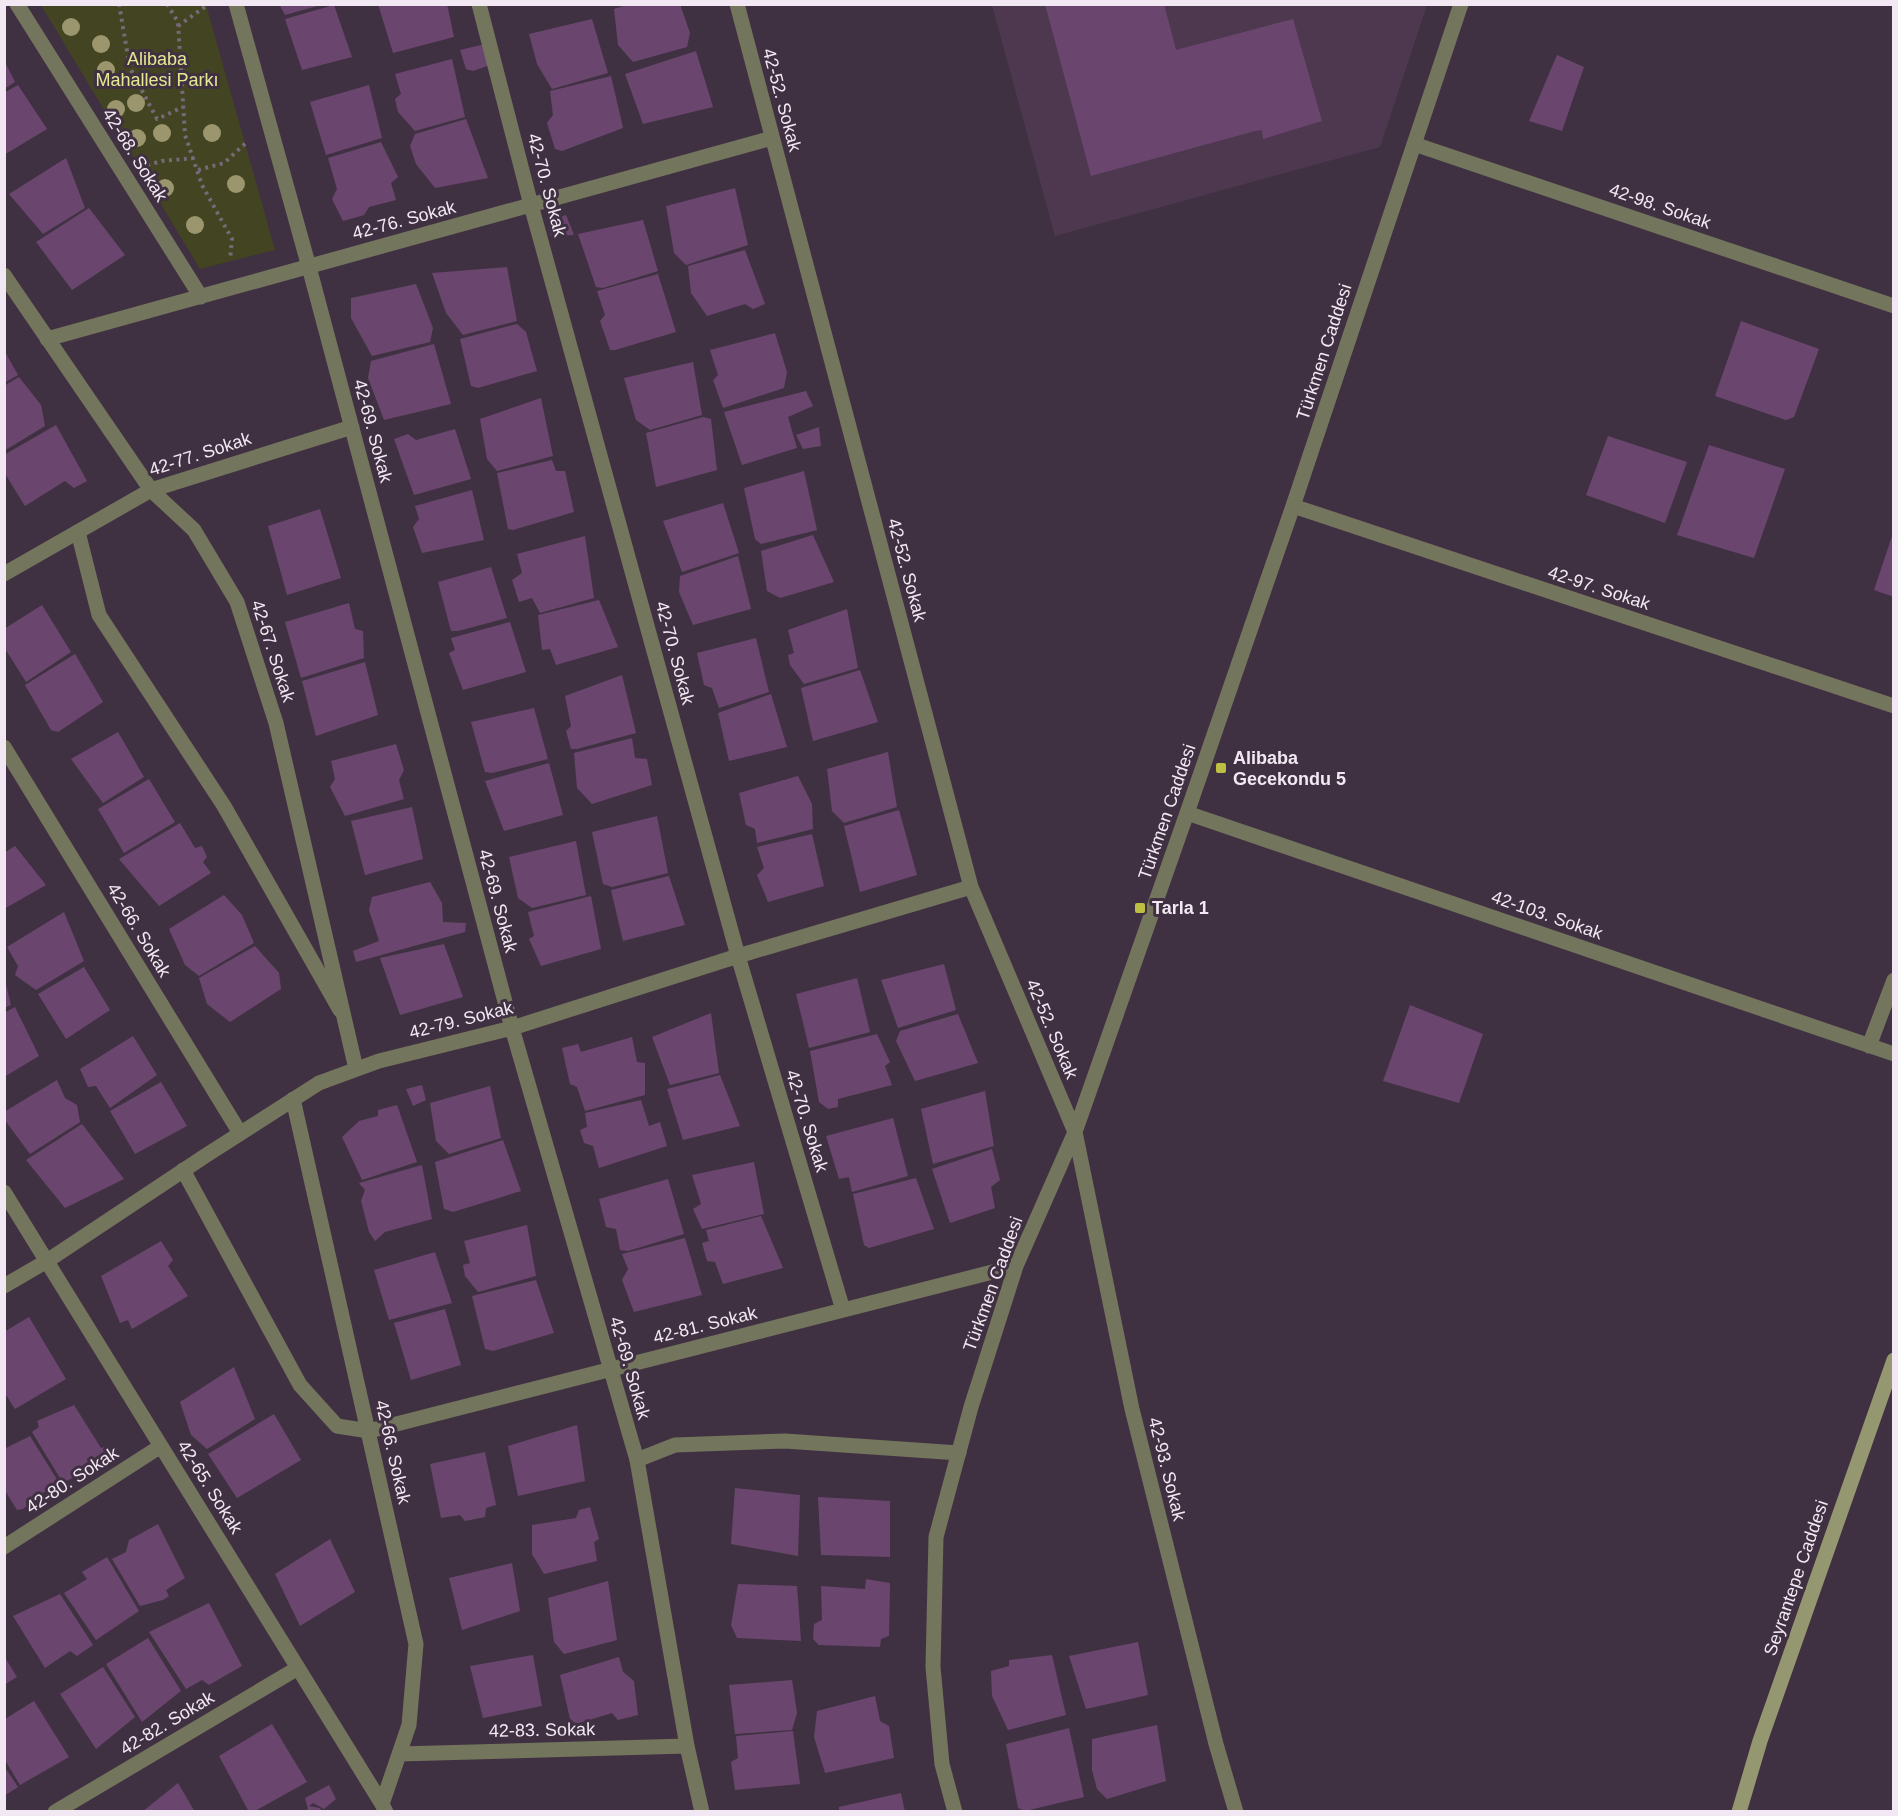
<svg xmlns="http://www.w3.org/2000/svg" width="1898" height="1816" viewBox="0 0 1898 1816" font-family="Helvetica,sans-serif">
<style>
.built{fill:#4d384f}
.green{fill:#434421}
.building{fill:#6a466f}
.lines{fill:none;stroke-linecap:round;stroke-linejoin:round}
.path{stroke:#766978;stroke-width:4;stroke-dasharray:3 4.5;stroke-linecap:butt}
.lane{stroke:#74755d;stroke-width:15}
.street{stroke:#74755d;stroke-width:15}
.secondary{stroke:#959771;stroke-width:15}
.tree{fill:#9b966d}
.poi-dot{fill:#bdbf43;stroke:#403142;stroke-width:2}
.labels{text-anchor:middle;stroke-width:6;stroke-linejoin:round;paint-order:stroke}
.park-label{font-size:18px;fill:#e5e891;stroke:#403142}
.street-label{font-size:18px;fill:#f2e8f3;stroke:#403142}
.poi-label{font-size:18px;font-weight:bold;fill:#f2e8f3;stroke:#403142;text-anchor:start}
</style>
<rect width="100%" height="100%" fill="#403142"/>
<path class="built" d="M992 5H1427L1380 147 1055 236Z"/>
<path class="green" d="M41 5H206L275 250 200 269Z"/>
<path class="building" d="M279 4H321V5L285 15Z
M378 4H447L454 37 393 53Z
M630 4H680L690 33 687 47 633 62 618 45 614 9Z
M1045 4H1164L1176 50 1293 19 1322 121 1263 139 1262 130 1255 131 1091 176Z
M334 5 352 57 302 70 285 19Z
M592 19 608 73 552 89 537 64 529 34Z
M485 44 493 64 473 71 466 69 460 50Z
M696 51 713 107 643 124 625 74Z
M1557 55 1584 67 1562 131 1529 121Z
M452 59 465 117 415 131 398 112 395 99 401 94 395 74Z
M4 60 15 82 4 89Z
M611 76 623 128 562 151 555 149 547 123 553 115 550 91Z
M18 85 47 129 4 155V93Z
M369 85 382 138 326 155 310 102Z
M466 119 488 178 435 188 416 164 410 146 415 134Z
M381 142 398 177 391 183 396 200 369 207 364 215 343 221 332 199 337 189 328 158Z
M66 158 85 208 43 234 9 194Z
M735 188 748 245 686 265 674 253 666 206Z
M89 208 125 255 72 290 36 242Z
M566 215 574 235 551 236 548 221Z
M643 220 658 271 603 288 596 287 578 234Z
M745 250 765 304 753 309 745 304 707 316 691 293 688 266Z
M507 267 517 321 463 335 446 313 432 273Z
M658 274 676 332 615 350H610L600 321 605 315 597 291Z
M416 284 433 328 430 342 372 356 351 318V298Z
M1741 321 1819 349 1794 417 1786 420 1715 396Z
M517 324 526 332 537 371 478 388 471 386 460 339Z
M775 333 787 372 784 388 723 408 713 380 718 375 710 350Z
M434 344 451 404 384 420 368 378 371 361Z
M4 350 18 375 4 383Z
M693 362 702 415 650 430 636 420 624 378Z
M19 377 41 405 45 426 4 451V386Z
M806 391 813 406 788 417 797 448 742 465 724 412Z
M541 398 553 456 497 471 487 459 480 419Z
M703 417 711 419 717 470 656 487 646 433Z
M56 425 87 481 74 488 65 481 25 506 4 472V455Z
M819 427 821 446 803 449 796 435Z
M455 429 471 479 414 495 394 439 408 434 416 440Z
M1608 436 1687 462 1665 523 1586 495Z
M1709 445 1785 469 1754 558 1677 535Z
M552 460 556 471H565L574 512 513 530 508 529 497 473Z
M804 471 817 530 761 544 755 539 744 488Z
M472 490 484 540 422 553 413 527 419 519 415 506Z
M723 503 739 553 682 572 663 521Z
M320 509 341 578 287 595 268 526Z
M1893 533H1894V597L1874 590Z
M813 535 834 582 780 598 767 591 761 551Z
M585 536 594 598 540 613 532 598 519 602 512 580 522 573 517 554Z
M738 556 751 609 693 625 679 592 680 576Z
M491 567 507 618 458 631H451L438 582Z
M599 600 618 647 556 665 550 649 542 650 538 615Z
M349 603 355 629 363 631 364 658 301 678 285 622Z
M42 605 71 652 26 682 4 647V629Z
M847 609 858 668 804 684 790 665 788 655 794 653 788 630Z
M510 622 526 672 463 690 449 653 455 650 451 638Z
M756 638 769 692 719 708 712 688 704 685 697 653Z
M75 654 103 702 58 732 51 730 25 685Z
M365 662 378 715 316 736 302 681Z
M860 670 878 722 813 741 801 688Z
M622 675 636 733 577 749H571L566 731 571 726 565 696Z
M771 694 787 747 729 761 718 713Z
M534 708 548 759 492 773 485 772 471 722Z
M118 732 144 777 103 803 71 759Z
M632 738 635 758 647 759 652 785 592 804 577 788 574 753Z
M396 744 404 770 399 780 404 799 345 816 330 787 335 779 331 761Z
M888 752 897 807 844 823 832 811 827 769Z
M549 763 563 815 504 831 485 781Z
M798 776 812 804 813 829 757 843 755 829 746 825 739 793Z
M149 779 175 822 124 853 98 809Z
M412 807 423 859 365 875 351 821Z
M899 810 917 875 860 892 844 826Z
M657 816 668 873 612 887 603 884 592 832Z
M180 823 195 848 202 846 207 857 203 862 211 873 159 906 119 859Z
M812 834 824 886 768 902 757 875 764 868 757 847Z
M576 841 586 895 532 908 518 898 509 857Z
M15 846 46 885 4 909V853Z
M669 876 685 925 623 941 611 890Z
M430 882 442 903 443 922 466 923 465 932 356 962 353 951 379 941 369 910 372 897Z
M224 895 242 915 254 943 199 976 185 965 169 929Z
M591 896 601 949 541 966 529 939 534 936 528 912Z
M64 912 84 961 36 990 15 975 18 966 7 947Z
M444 944 463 997 400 1015 380 958Z
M255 946 279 973 281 989 230 1022 207 1004 199 978Z
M944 964 956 1010 898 1028 881 980Z
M84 967 110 1010 66 1039 38 994Z
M857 978 870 1032 809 1048 796 994Z
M5 981 11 1005 4 1008V982Z
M1410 1005 1483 1034 1459 1103 1383 1081Z
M15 1007 39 1056 4 1077V1013Z
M711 1013 719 1073 670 1085 652 1037Z
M958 1014 978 1063 915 1081 896 1041 900 1031Z
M877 1034 890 1062 885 1066 892 1085 838 1099V1107L828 1109 819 1102 810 1051Z
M133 1036 157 1075 110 1108 96 1086 88 1087 80 1069Z
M632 1037 637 1062 645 1063V1095L585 1111 577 1087 570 1084 562 1048 578 1044 581 1052Z
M720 1075 740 1126 683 1140 667 1089Z
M57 1080 65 1098 77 1105 80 1122 30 1154 4 1119V1112Z
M161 1082 187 1126 135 1154 110 1111Z
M422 1085 426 1100 413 1106 406 1089Z
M490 1086 501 1138 449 1154 436 1141 430 1103Z
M985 1091 994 1146 933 1164 921 1109Z
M641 1100 649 1126 660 1122 667 1146 599 1168 593 1146 584 1143 580 1130 587 1127 585 1113Z
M397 1105 417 1162 362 1180 342 1137 359 1121 378 1116V1110Z
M893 1118 908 1176 852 1192 849 1177 839 1179 826 1136Z
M82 1124 124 1179 65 1208 26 1160Z
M503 1140 521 1191 453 1212 444 1209 435 1162Z
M992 1149 1000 1180 991 1187 995 1208 950 1223 932 1169Z
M754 1162 764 1214 702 1229 693 1209 701 1204 692 1175Z
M422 1165 432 1219 385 1232 375 1241 369 1232 361 1201 365 1190 359 1183Z
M916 1178 934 1229 869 1248 864 1245 853 1194Z
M668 1179 684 1234 628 1251 620 1250 616 1229 606 1227 599 1199Z
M761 1216 783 1268 723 1284 715 1262 707 1261 702 1243 709 1241 706 1230Z
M527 1225 536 1276 478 1292 465 1276 463 1265 470 1263 464 1241Z
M685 1238 702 1295 634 1312 622 1280 628 1269 622 1254Z
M161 1241 173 1260 168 1266 188 1296 132 1329 128 1320 120 1323 101 1276Z
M435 1252 452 1303 389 1320 374 1270Z
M536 1280 554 1333 493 1351 485 1349 472 1296Z
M445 1309 461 1365 411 1380 394 1323Z
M29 1317 66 1379 15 1409 4 1392V1332Z
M234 1367 255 1419 207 1449 191 1435 180 1402Z
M74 1405 101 1448 107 1446 114 1455 63 1483 32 1432 39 1427 37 1421Z
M274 1414 301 1460 237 1498 208 1454Z
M577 1425 585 1481 518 1496 508 1446Z
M30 1436 58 1481 23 1509 17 1510 4 1489V1449Z
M485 1452 496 1505 486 1508 485 1517 465 1521 460 1515 441 1518 430 1464Z
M735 1488 800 1495 798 1556 731 1544Z
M818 1497 890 1501V1557L821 1555Z
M590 1507 599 1539 594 1542 597 1561 544 1574 532 1554V1525L576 1518 579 1510Z
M158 1524 185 1578 166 1590 169 1596 163 1600 140 1606 112 1559 126 1552 129 1540Z
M330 1539 355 1592 300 1626 275 1574Z
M107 1557 139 1611 96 1640 64 1593 87 1579 82 1572Z
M512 1563 520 1611 462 1630 449 1578Z
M866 1579 890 1583 889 1636 881 1639 880 1647 819 1645 813 1639 814 1624 822 1620 821 1586 865 1589Z
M608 1581 617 1640 564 1654 554 1642 548 1598Z
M738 1584 797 1586 801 1641 737 1638 731 1625Z
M60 1594 93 1645 77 1656 70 1651 45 1668 13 1616Z
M209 1603 242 1666 209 1685 202 1680 186 1689 149 1632Z
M148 1638 181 1691 142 1722 106 1664Z
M1138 1642 1148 1695 1086 1709 1069 1656Z
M533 1655 542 1706 483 1718 470 1666Z
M1052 1655 1066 1715 1008 1730 992 1696 991 1671 1009 1666V1660Z
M4 1656 17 1677 4 1685Z
M619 1657 623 1672 634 1681 638 1715 618 1720 612 1713 576 1724 570 1719 560 1675Z
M103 1667 135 1717 96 1749 60 1694Z
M792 1680 797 1713 792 1730 735 1734 729 1685Z
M875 1696 880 1721 889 1726 894 1758 825 1773 814 1737 817 1711Z
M34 1701 69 1757 20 1785 5 1760V1719Z
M272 1724 307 1782 253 1812H249L219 1756Z
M1157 1725 1166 1781 1107 1799 1097 1789 1092 1770V1739Z
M1069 1728 1084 1797 1025 1811 1018 1808 1006 1744Z
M793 1731 800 1784 735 1790 731 1762 738 1758 736 1736Z
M4 1766 18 1787 4 1796Z
M178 1783 195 1812H142Z
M329 1785 336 1799 324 1809 313 1803 309 1806 320 1808 322 1812H302L308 1809 305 1798Z
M901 1793 905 1812H839V1807Z"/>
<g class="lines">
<path class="path" d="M119 4 130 68 157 119 183 107
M167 4 178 22 185 135 202 185 232 239 230 260
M178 26 209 4
M147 165 162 161 194 158
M198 170 224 163 248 141"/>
<path class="lane" d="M78 532 99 615 224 806 340 1010
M183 1170 300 1385 337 1426 369 1431
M637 1460 675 1445 785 1441 959 1453"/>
<path class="street" d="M17 4 201 297
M236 4 309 267 512 1028 637 1460 687 1746 702 1812
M479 4 531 205 738 956 843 1310
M737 4 971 887 1075 1132 1132 1409 1216 1744 1236 1812
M1414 144 1894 306
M4 275 151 490 194 530 237 602 276 723 356 1069
M47 339 772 138
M1293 506 1894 706
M4 574 151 490 352 427
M4 747 240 1133
M1187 813 1894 1054
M1869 1046 1894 980
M293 1099 416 1644 409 1725 382 1804 386 1812
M4 1192 382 1804
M4 1286 47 1261 205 1156 319 1083 379 1061 512 1028 738 956 971 887
M369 1431 1016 1266
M4 1547 161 1446
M399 1754 687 1746
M55 1812 298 1668
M955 1812 942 1764 933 1667 936 1537 971 1407 1016 1266 1075 1132 1187 813 1293 506 1461 4"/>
<path class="secondary" d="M1739 1812 1760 1741 1894 1360"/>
</g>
<g class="tree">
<circle cx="71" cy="27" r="9"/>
<circle cx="101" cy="44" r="9"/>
<circle cx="106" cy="70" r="9"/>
<circle cx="136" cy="103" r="9"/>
<circle cx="116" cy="109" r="9"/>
<circle cx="162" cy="133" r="9"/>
<circle cx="212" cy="133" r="9"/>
<circle cx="137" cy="138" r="9"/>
<circle cx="236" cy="184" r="9"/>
<circle cx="165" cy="188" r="9"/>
<circle cx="195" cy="225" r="9"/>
</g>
<g class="poi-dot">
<rect x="1215" y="762" width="12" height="12" rx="3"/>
<rect x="1134" y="902" width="12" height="12" rx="3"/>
</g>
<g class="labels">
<g class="park-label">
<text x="157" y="65">Alibaba<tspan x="157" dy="21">Mahallesi Parkı</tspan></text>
</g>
<g class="street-label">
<text transform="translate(782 100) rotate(75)" y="6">42-52. Sokak</text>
<text transform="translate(135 155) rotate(58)" y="6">42-68. Sokak</text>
<text transform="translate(547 185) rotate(75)" y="6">42-70. Sokak</text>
<text transform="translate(1660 206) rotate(19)" y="6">42-98. Sokak</text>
<text transform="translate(404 220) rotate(-15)" y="6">42-76. Sokak</text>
<text transform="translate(1324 352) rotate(-72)" y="6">Türkmen Caddesi</text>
<text transform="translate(373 431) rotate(75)" y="6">42-69. Sokak</text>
<text transform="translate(200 454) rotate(-18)" y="6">42-77. Sokak</text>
<text transform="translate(907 570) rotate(75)" y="6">42-52. Sokak</text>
<text transform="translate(1599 588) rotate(18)" y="6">42-97. Sokak</text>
<text transform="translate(273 651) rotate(72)" y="6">42-67. Sokak</text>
<text transform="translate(675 653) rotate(75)" y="6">42-70. Sokak</text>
<text transform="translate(1167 812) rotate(-71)" y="6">Türkmen Caddesi</text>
<text transform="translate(498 901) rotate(75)" y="6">42-69. Sokak</text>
<text transform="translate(1547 915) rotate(19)" y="6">42-103. Sokak</text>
<text transform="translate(139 930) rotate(59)" y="6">42-66. Sokak</text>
<text transform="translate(461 1020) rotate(-14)" y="6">42-79. Sokak</text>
<text transform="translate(1052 1029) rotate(67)" y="6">42-52. Sokak</text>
<text transform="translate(807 1121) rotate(73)" y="6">42-70. Sokak</text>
<text transform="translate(993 1284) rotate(-70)" y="6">Türkmen Caddesi</text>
<text transform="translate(705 1325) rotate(-14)" y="6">42-81. Sokak</text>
<text transform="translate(630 1368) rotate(74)" y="6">42-69. Sokak</text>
<text transform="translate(393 1452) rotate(77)" y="6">42-66. Sokak</text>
<text transform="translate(1167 1469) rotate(76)" y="6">42-93. Sokak</text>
<text transform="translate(72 1480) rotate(-33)" y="6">42-80. Sokak</text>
<text transform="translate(210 1487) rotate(58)" y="6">42-65. Sokak</text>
<text transform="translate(1796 1578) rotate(-71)" y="6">Seyrantepe Caddesi</text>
<text transform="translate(167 1723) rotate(-31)" y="6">42-82. Sokak</text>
<text transform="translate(542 1730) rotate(-1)" y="6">42-83. Sokak</text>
</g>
<g class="poi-label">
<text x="1233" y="764">Alibaba<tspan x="1233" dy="21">Gecekondu 5</tspan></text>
<text x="1152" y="914">Tarla 1</text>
</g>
</g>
<rect width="1898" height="1816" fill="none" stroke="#f2e8f3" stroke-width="12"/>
</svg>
